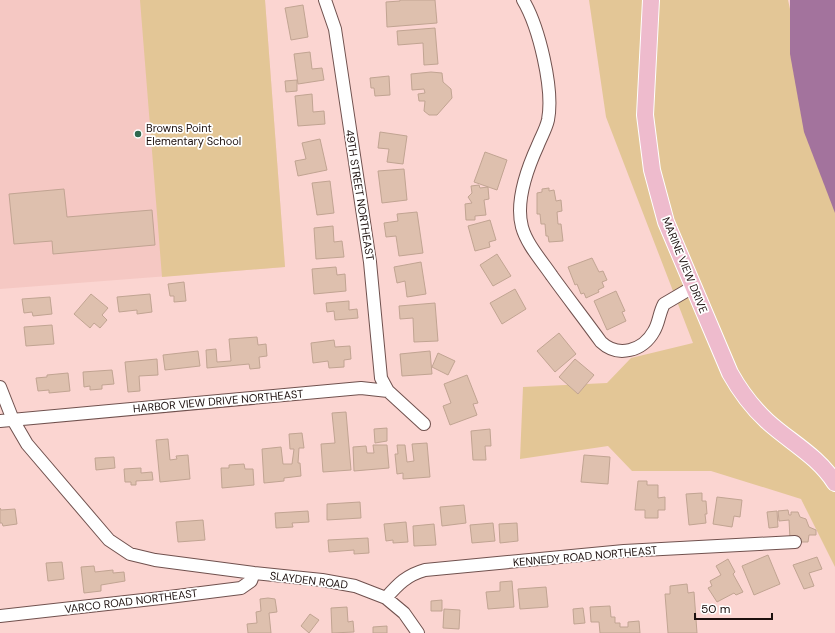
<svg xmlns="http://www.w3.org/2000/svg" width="835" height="633" viewBox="0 0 835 633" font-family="'DM Sans',sans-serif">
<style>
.built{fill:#f5c8c3}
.green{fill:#e3c696}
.water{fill:#a3739d}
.building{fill:#dec0ae;stroke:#c1a492}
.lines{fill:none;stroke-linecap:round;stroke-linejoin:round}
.minor-casing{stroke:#70514e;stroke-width:14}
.major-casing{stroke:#fff;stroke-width:18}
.minor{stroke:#fff;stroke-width:12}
.major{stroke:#eebbcd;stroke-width:16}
.poi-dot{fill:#30684f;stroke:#fff;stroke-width:1.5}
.labels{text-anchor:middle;stroke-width:3.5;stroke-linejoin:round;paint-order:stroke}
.poi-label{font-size:11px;fill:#1c100e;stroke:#fff;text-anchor:start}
.street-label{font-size:11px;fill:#1c100e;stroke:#fff}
</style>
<rect width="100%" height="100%" fill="#fbd5d1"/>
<path class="built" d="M0 0H265L285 267 0 289Z"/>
<path class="green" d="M140 0H265L285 267 162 277Z
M589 0H788L790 9V0H835V567L801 499 711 471H632L608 446 520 459 523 387 607 383 631 358 693 343 606 117Z"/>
<path class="water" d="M790 0H835V213L804 132 790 54Z"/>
<path class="building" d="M400 0H435L437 23 387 27 386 2 400 1Z
M303 5 308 37 291 40 285 8Z
M435 28 438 64 424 65 423 43 398 45 397 31Z
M310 52 312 69 322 68 324 80 298 84 294 54Z
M431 72 442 73 443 82 451 89 452 98 437 115H429L424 111 425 101H419L418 94 425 93 424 89 412 90 411 74Z
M389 76 390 95 375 96 374 88H371L370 78Z
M297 80V91L286 92 285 81Z
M312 94 313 112 324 111 325 124 298 126 295 96Z
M380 132 407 136 403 164 387 162 389 149 378 148Z
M320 139 327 170 298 176 295 161 306 159 302 143Z
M485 152 507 160 497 190 474 182Z
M404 169 407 200 382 203 378 171Z
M330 181 334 213 317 215 312 183Z
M479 185 480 188 488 187 489 199 484 200 486 215 475 216V220H466L465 204 472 203 468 197 472 193 471 186Z
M549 188V191L554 190 556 201 561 200 562 211 557 212 558 224H561L563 241 549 242 548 236H546L545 224H541L540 214H537V193L542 192V189Z
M64 189 67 217 152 210 155 245 53 254 52 241 14 244 9 194Z
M417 212 423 253 399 256 396 236 386 237 384 223 398 221 397 214Z
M490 220 496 240 489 242 490 247 475 251 468 226Z
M333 226 334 242 342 241 344 257 316 259 314 228Z
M497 254 511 276 493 286 480 265Z
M592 258 599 272 603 271 607 280 602 282 604 287 598 290 599 292 586 298 584 293 581 294 577 284 575 285 568 267Z
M421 262 426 294 407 297 405 281 397 283 394 267Z
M336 267 337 275 345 274 346 291 314 294 312 269Z
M184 282 186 301 174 302V296H170L168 284Z
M515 289 526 309 502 324 490 303Z
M616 291 625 311 622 312 626 321 607 330 594 301Z
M91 294 108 308 102 315 107 320 100 328 94 323 90 328 74 314Z
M150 294 152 312 137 314V310L119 312 117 297Z
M50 297 52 314 33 316 32 312 24 313 22 299Z
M349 301V310L357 309 358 318 335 320 334 311 327 312 326 303Z
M435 303 438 341 414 342 413 318 400 319 399 306Z
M52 325 54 344 26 346 24 327Z
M559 333 576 354 555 372 537 351Z
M257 337 258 345 266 344 267 356 259 357 260 368 250 369 249 364 207 368 206 350 216 349 217 362 231 361 229 339Z
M334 340 335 347 350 346 351 359 344 360V367L329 368 328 361 313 363 311 343Z
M198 351 200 366 165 370 163 355Z
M430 351 432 374 402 376 400 354Z
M438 353 455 361 448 375 432 367Z
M157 359 158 375 139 376 140 391 128 392 125 362Z
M575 359 594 375 578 394 559 377Z
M112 370 114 384 102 385V389L90 390V386L84 387 83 372Z
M68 373 70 391 49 393V390L38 391 36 378 47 377V375Z
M467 375 478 403 473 404 477 415 450 425 443 406 451 403 444 384Z
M346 412 351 470 323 472 321 444 335 443 332 413Z
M387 428V441L375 443 374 429Z
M490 429 491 446H485L486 460H473L471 431Z
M302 433 304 448H299L298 463H300L301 476 284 478V481L264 483 262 449 281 447 283 464H292L294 449H290L289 434Z
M168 439 170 460 177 459 176 456 188 455 190 479 160 482 156 440Z
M427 443 430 477 403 479V473L397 474 395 454H398L397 445H405L407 462 414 461 412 444Z
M373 445H387L389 468 354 471 353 447 366 446 367 453H374Z
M584 455 610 457 608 484 581 482Z
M114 457 115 468 96 470 95 458Z
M244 464 245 469H253L254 485 222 488 221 468H229V465Z
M141 468V473L152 472 153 480 136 481V485H131V482H125L124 469Z
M638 481H647V485H658V498L665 497V510H658V518H645V510H635Z
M702 493V501H706L707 514H705L706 523 689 525 686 494Z
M717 497 742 500 740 517 734 516 732 527 713 524Z
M360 502 361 518 327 520V504Z
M464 505 466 523 442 526 440 507Z
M0 508 1 510 15 509 17 524 3 526 2 523H0Z
M788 510 789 515H791V512H798L800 517 806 519 809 527 816 530V535H809L808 542H799L790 539 789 520 779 521 778 511Z
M308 511 309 522 292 523 293 527 276 528 275 513Z
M777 511 778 527 769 528 767 512Z
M203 520 205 540 178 542 176 522Z
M406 522 408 542 393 543V540L386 541 384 524Z
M493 523 495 541 472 543 470 525Z
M517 523 518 541 500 543 499 524Z
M434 524 436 545 414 546 413 526Z
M368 538 369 553 354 554V550L329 552 328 540Z
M768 555 780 584 754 595 742 566Z
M817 557 822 569 809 573 814 586 804 589 793 565Z
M728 559 735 572 733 574 743 592 736 595 734 593 717 602 708 588 712 586 710 581 721 575 716 566Z
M62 562 64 579 48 581 46 563Z
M94 566 95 572 113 570V573L124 572 125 581 101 585V591L84 593 81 567Z
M512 581 514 607 488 609 486 592 500 591V582Z
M687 584 688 593 694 592 697 633H668L665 594H670V586Z
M546 587 548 607 520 609 518 589Z
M268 598 275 599 277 612 269 613 271 633H248L247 624 257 623 256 612 261 611 260 599Z
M442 600V611H431V601Z
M610 606 611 617H615V623H620V627H628V622L639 621 640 633H600L599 622H591L590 607Z
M347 607 348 622 353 621 354 632 332 633 331 608Z
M583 608 585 623 574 624 573 609Z
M444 609 460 610 459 629 443 628Z
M310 614 319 620 309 633 301 626Z
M387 626V633H373V627Z"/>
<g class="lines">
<defs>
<path id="minor" d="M325 0 335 29 370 262 381 378 388 391
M523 0C539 27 554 89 548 120 546 129 541 137 538 145 527 169 515 201 522 227 527 245 542 261 552 276 568 298 585 320 601 342 618 358 643 351 654 331 659 323 659 313 664 304L693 287
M0 387 13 420 27 444 109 540 130 554 155 560 254 573 322 580 355 586 386 598 404 613 418 633
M0 421 361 388 388 391 424 424
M386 598C398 584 407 575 425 570L624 551 795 542
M0 616 161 598 241 588 251 581 254 573"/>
<path id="major" d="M651 0 645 115 652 170 666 222 730 373C740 391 752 407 767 421 790 442 818 456 835 483"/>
</defs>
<use href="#minor" class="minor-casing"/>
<use href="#major" class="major-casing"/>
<use href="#minor" class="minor"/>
<use href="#major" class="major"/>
</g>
<circle class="poi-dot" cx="138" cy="134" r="4"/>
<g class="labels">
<g class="poi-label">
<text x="146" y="132">Browns Point<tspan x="146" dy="13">Elementary School</tspan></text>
</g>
<g class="street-label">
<text transform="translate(360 195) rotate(81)" y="4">49TH STREET NORTHEAST</text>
<text transform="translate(685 265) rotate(68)" y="4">MARINE VIEW DRIVE</text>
<text transform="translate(218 401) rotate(-5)" y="4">HARBOR VIEW DRIVE NORTHEAST</text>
<text transform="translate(585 556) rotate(-5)" y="4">KENNEDY ROAD NORTHEAST</text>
<text transform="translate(309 580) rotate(7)" y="4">SLAYDEN ROAD</text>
<text transform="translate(131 601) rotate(-7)" y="4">VARCO ROAD NORTHEAST</text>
</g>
</g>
<path d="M695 613v6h77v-6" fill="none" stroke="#1c100e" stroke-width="2"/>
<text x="701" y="613" font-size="12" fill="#1c100e" stroke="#ffffff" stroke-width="3" paint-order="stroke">50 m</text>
</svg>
